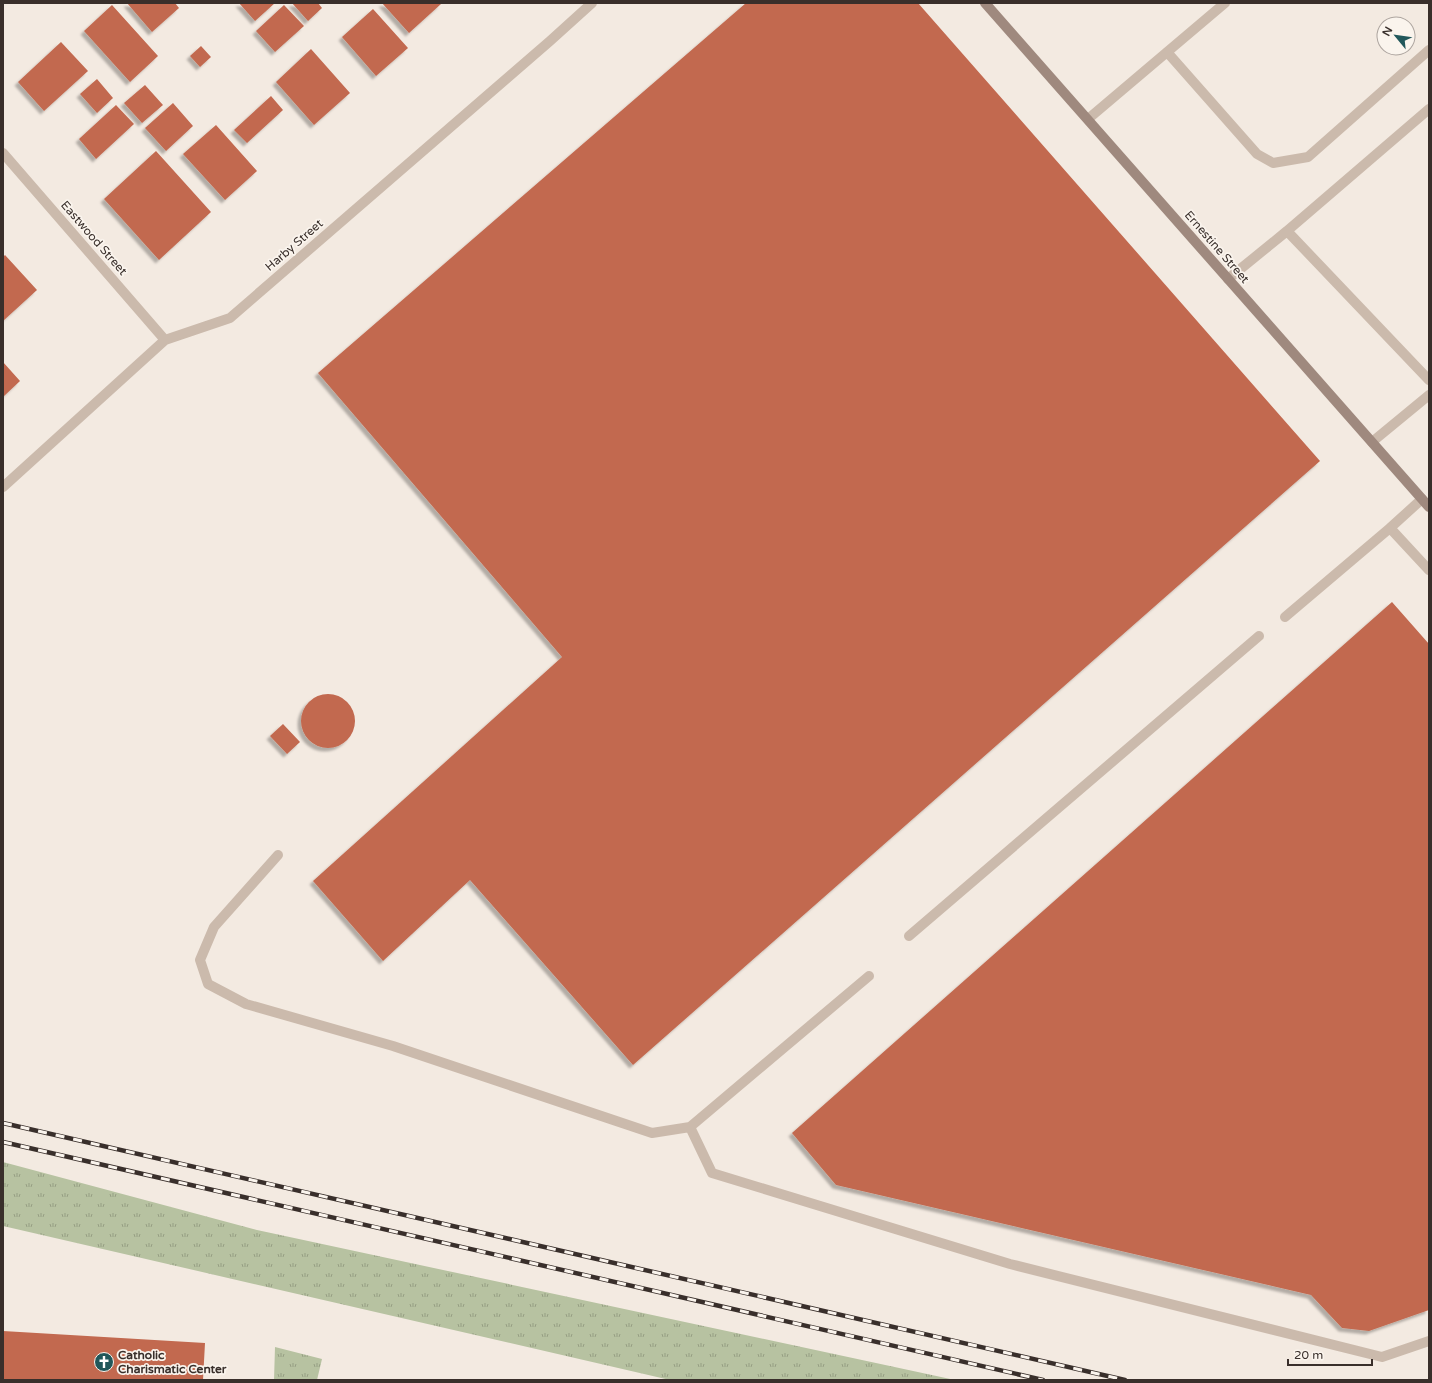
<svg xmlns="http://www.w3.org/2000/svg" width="1432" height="1383" viewBox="0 0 1432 1383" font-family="'Varela Round',sans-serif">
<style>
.grass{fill:url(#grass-tufts)}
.building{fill:#c2694f;filter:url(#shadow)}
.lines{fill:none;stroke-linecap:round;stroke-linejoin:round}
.service{stroke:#cbbaac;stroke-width:10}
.minor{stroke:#cbbaac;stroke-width:10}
.secondary{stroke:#9f897e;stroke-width:10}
.rail-casing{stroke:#392f2b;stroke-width:4.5}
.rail{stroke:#faf4ed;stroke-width:3;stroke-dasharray:9;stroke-linecap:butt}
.labels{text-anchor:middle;stroke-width:3.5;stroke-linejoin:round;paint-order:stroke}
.street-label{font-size:12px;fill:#392f2b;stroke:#faf4ed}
.poi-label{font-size:12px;font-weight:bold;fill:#392f2b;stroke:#faf4ed;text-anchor:start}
</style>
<defs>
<pattern id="grass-tufts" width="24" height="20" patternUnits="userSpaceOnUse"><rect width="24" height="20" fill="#b7c2a1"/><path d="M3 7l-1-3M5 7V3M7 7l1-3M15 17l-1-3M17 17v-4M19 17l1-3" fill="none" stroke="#969e83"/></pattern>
<filter id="shadow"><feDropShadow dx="-3.5" dy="3.5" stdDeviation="1" flood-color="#0004"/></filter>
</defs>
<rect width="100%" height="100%" fill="#f3eae1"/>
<path class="grass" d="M3 1162 257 1230 955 1380H670L3 1226Z
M275 1347 322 1359 317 1380H274Z"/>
<path class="building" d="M127 3H175L179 8 152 32Z
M239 3H275L255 21Z
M292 3H318L322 8 308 21Z
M382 3H440L441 4 409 33Z
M746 3H918L1320 461 633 1065 470 880 383 961 313 881 562 657 318 373Z
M112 5 158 56 130 82 84 31Z
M284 5 304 26 275 52 256 31Z
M373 9 408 48 376 76 342 37Z
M61 42 88 71 44 111 18 82Z
M201 46 211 57 200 67 190 56Z
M311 49 350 93 314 125 276 82Z
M97 79 113 98 97 113 80 94Z
M145 85 163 105 142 123 124 103Z
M271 96 283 110 247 143 234 130Z
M173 103 193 126 166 151 145 128Z
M116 105 134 124 96 159 79 139Z
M216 125 257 171 225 200 183 154Z
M156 151 211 212 159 260 104 199Z
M5 255 37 290 3 321V257Z
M3 362 20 381 3 397Z
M1392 602 1429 644V1310L1369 1331 1342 1328 1311 1295 836 1185 792 1133Z
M301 721a27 27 0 1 1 54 0a27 27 0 1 1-54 0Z
M283 724 300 742 287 754 270 736Z
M3 1331 205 1343 203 1380H3Z"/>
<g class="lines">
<path class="service" d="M1167 52 1257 154 1273 163 1308 157 1429 50
M1088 119 1225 3
M1287 231 1429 109
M1228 279 1287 231 1429 380
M1372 442 1429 395
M1390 528 1429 570
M1285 617 1390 528 1422 499
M278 855 214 927 200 960 208 984 246 1004 393 1046 652 1133 690 1127 869 976
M909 936 1259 636
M690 1127 712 1173 1010 1264 1382 1357 1429 1341"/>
<path class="minor" d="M3 153 165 340
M3 487 165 340 230 318 550 41 592 3"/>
<path class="secondary" d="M985 3 1429 507"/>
<defs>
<path id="rail" d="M3 1123 1125 1380
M3 1142 1043 1380"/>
</defs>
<use href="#rail" class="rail-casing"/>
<use href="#rail" class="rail"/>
</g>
<defs>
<symbol id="church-disc" viewBox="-11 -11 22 22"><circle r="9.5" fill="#21575a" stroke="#faf4ed"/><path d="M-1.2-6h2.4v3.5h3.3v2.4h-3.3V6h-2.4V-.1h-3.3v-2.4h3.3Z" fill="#fff"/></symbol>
</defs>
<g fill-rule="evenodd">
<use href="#church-disc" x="93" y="1351" width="22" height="22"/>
</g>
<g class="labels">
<g class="street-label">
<text transform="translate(94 238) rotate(49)" y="4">Eastwood Street</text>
<text transform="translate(294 245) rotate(-41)" y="4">Harby Street</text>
<text transform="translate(1217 247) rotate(49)" y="4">Ernestine Street</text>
</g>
<g class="poi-label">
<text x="118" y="1359">Catholic<tspan x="118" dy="14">Charismatic Center</tspan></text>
</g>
</g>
<rect width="1432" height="1383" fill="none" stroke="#392f2b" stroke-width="8"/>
<g transform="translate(1396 36) rotate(299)"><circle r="19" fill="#faf4ed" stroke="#ada59f"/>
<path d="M0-3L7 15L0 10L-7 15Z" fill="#21575a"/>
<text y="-6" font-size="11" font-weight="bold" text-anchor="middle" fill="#392f2b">N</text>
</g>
<path d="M1288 1359v6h84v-6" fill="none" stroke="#392f2b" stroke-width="2"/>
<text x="1294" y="1359" font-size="12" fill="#392f2b" stroke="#faf4ed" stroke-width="3" paint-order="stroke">20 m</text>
</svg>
